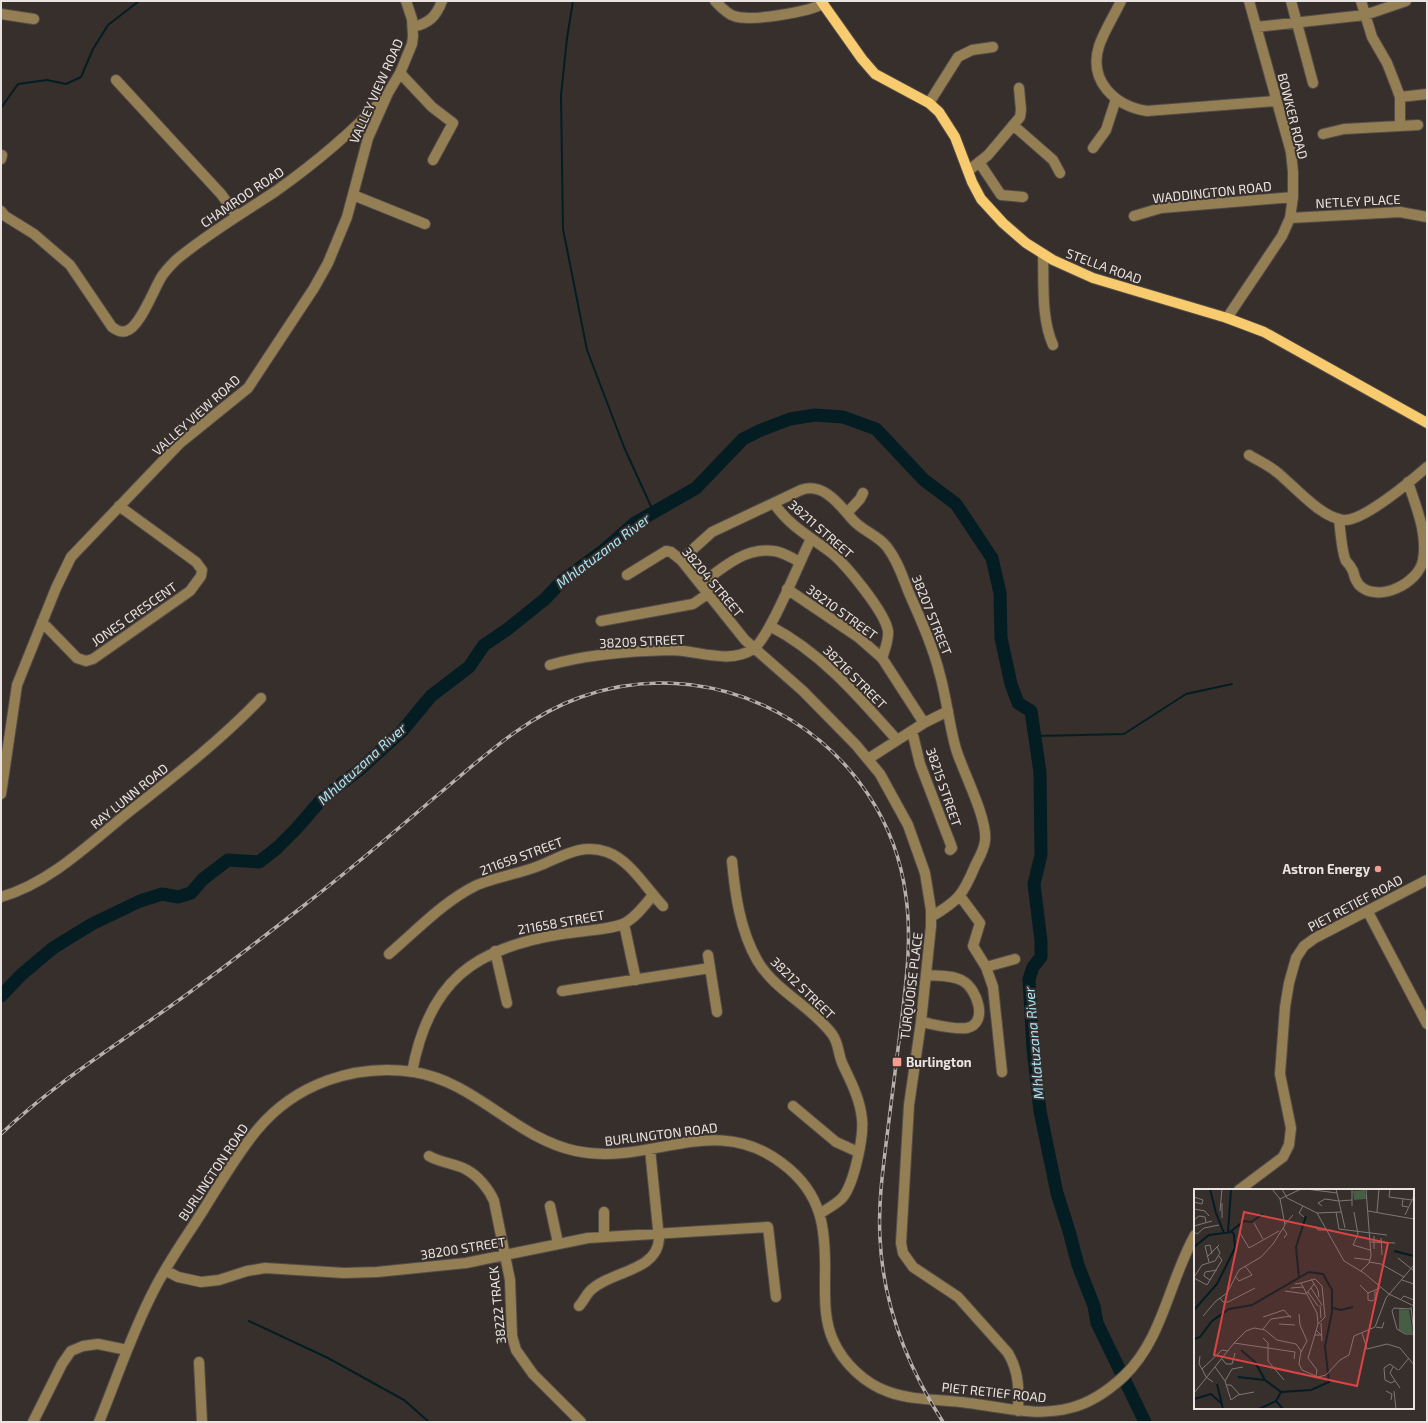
<svg xmlns="http://www.w3.org/2000/svg" width="1428" height="1423" viewBox="0 0 1428 1423" font-family="'Exo 2',sans-serif">
<style>
.lines{fill:none;stroke-linecap:round;stroke-linejoin:round}
.stream{stroke:#041d23;stroke-width:2}
.river{stroke:#041d23;stroke-width:13}
.minor-casing{stroke:#534c49;stroke-width:12}
.major-casing{stroke:#534c49;stroke-width:12}
.minor{stroke:#947e54;stroke-width:10}
.major{stroke:#f9cb6f;stroke-width:10}
.rail-casing{stroke:#b7b1ae;stroke-width:3.5}
.rail{stroke:#372f2c;stroke-width:2;stroke-dasharray:6;stroke-linecap:butt}
.poi-dot{fill:#f59d8e;stroke:#372f2c;stroke-width:1.5}
.labels{text-anchor:middle;stroke-width:4;stroke-linejoin:round;paint-order:stroke}
.street-label{font-size:13px;fill:#e9e4e2;stroke:#372f2c}
.poi-label{font-size:13px;font-weight:bold;fill:#e9e4e2;stroke:#372f2c;text-anchor:end}
.water-label{font-size:14px;font-style:italic;fill:#a9e8fa;stroke:#372f2c}
.inset-river{fill:none;stroke:#041d23;stroke-width:2}
.inset-road{fill:none;stroke:#7e7775;stroke-width:1}
.view{fill:#d94444;fill-opacity:0.15;stroke:#d94444;stroke-width:2}
.inset-edge{fill:none;stroke:#e9e4e2;stroke-width:2}
</style>
<rect width="100%" height="100%" fill="#372f2c"/>
<g class="lines">
<path class="stream" d="M573 1 567 38 561 95 563 229 587 350 624 447 654 513
M1 108 18 84 47 80 66 84 81 77 93 49 108 25 139 1
M1036 736 1124 734 1186 694 1232 684
M249 1321 328 1358 404 1400 429 1422"/>
<path class="river" d="M1 996 21 975 53 948 92 924 140 901 162 894 178 897 191 893 203 879 228 860 259 862 277 848 296 829 322 799 359 770 402 731 431 696 469 667 484 645 509 628 545 599 562 581 604 550 635 523 696 488 743 439 761 430 790 419 815 415 843 417 876 429 924 480 956 504 992 558 1000 593 1001 638 1011 684 1018 703 1031 711 1040 772 1041 855 1034 884 1041 941V957L1033 967 1029 979 1033 1049 1040 1111 1057 1193 1069 1231 1078 1265 1094 1306 1097 1323 1145 1422"/>
<defs>
<path id="minor" d="M715 1C720 6 727 14 734 16 751 22 807 12 823 4
M1121 1C1114 16 1104 31 1099 46 1088 81 1115 106 1147 111L1276 101
M1291 1 1313 83
M1361 1 1372 37 1387 63 1396 86 1400 97V125
M1 14 34 19
M413 27C429 23 436 17 442 1
M1256 27 1365 15 1406 1
M400 73 432 107 453 123 433 160
M116 80 221 194 237 216
M1400 97 1427 94
M929 103 958 57 972 50 993 47
M1013 125 1053 160 1060 173
M1323 134 1344 129 1418 125
M1093 148 1106 130 1116 99
M1 159 2 155
M979 162 1001 195 1023 197
M968 171 988 155 1020 117 1021 110 1019 88
M353 195 425 224
M1 211 5 216 34 234 70 265 112 327C116 330 121 333 126 331 140 328 154 288 162 276 166 270 171 265 176 260 207 234 243 213 276 191 314 164 350 134 382 100
M1134 216 1161 208 1293 197
M1290 218 1400 212 1427 217
M1043 254C1044 284 1041 318 1053 345
M1227 318 1282 236 1290 218 1293 197V172L1291 152 1249 1
M1249 455C1259 461 1270 466 1278 473 1295 487 1322 519 1345 520 1365 520 1412 480 1427 467
M774 503C787 524 810 537 829 551 845 563 885 612 888 631 889 640 885 649 882 658
M847 513 860 499 863 493
M1339 519C1340 528 1342 554 1346 561 1349 564 1351 567 1353 571 1354 576 1356 581 1359 585 1378 604 1419 583 1423 560 1428 534 1416 507 1408 482
M681 560 712 532 801 490C823 482 839 504 852 519 862 531 878 535 887 547 898 561 903 578 909 593 921 620 933 647 940 675 947 700 949 725 956 749 963 772 988 819 985 841 984 850 979 858 975 866 963 895 958 901 931 917
M627 575 666 551 671 552 681 560 745 640 803 691 856 745 880 774 908 825 925 873 931 910V926L921 1022 909 1105 901 1243 903 1253 913 1267 958 1297 1008 1353C1019 1372 1019 1389 1018 1411
M701 584C722 568 745 547 774 551 783 552 792 558 800 562
M787 589 858 637 882 658 924 723
M601 621 693 604 709 593
M42 622 77 658 86 661 93 659 190 591 201 576 202 570 196 562 119 506
M770 626C822 653 859 697 897 740
M550 665C588 654 630 651 670 650 697 650 729 665 753 649 769 639 800 560 811 539
M912 731 920 764 951 845 952 848 950 850
M868 759 924 723 948 711
M1 794 17 685 56 588 71 557 180 443 248 388 314 288 328 263 347 217 368 138 388 93 400 73 412 44 413 36 412 19 406 1
M732 861C735 894 740 930 757 960 774 990 811 1006 832 1034 839 1043 838 1055 843 1065 851 1082 860 1099 862 1119 864 1137 854 1183 843 1197 837 1204 828 1208 821 1213
M960 896 980 923 973 946 986 967 993 987 1002 1072
M1 897C49 883 87 846 125 815 172 778 220 741 261 698
M1368 912 1427 1024
M624 924 636 980
M495 951 507 1003
M389 954C417 930 444 901 477 885 498 876 520 874 541 865 563 856 582 843 607 852 630 860 646 888 663 906
M708 955 717 1012
M986 967 1015 959
M562 991 710 968
M921 1022C933 1024 955 1030 967 1028 989 1023 977 989 963 981 953 975 938 976 927 975
M412 1072C429 981 474 948 562 934 578 931 612 930 625 923 636 917 645 905 653 895
M793 1106 836 1142 858 1152
M429 1156C441 1163 457 1164 467 1170 478 1176 489 1189 494 1201L510 1280 512 1336 516 1350 533 1374 581 1422
M1239 1190 1283 1157 1289 1145 1291 1128 1280 1074 1285 1007 1289 983 1296 958 1304 946 1315 938 1427 880
M550 1206 558 1243
M604 1212V1236
M165 1270 178 1277 201 1282 219 1280 247 1271 265 1268 344 1273 377 1272 466 1263 588 1238 768 1227 776 1297
M579 1306C583 1302 586 1295 590 1291 609 1271 657 1272 659 1239L650 1149
M199 1362 202 1422
M33 1422 62 1364 71 1351 83 1346 98 1344 127 1350
M99 1422C117 1378 132 1332 154 1290 168 1262 187 1236 204 1209 221 1182 237 1154 257 1130 295 1084 355 1063 414 1072 476 1082 515 1138 576 1151 651 1167 714 1110 783 1164 823 1194 826 1230 825 1277 825 1298 824 1320 833 1340 843 1363 865 1384 889 1392 914 1401 943 1399 968 1403 1003 1407 1036 1417 1070 1408 1091 1403 1108 1391 1124 1376 1163 1339 1169 1281 1195 1235"/>
<path id="major" d="M821 1 862 59 875 74 929 103 939 112 955 137 972 182 981 199 1003 223 1026 243 1053 260 1093 278 1227 318 1264 332 1427 423"/>
</defs>
<use href="#minor" class="minor-casing"/>
<use href="#major" class="major-casing"/>
<use href="#minor" class="minor"/>
<use href="#major" class="major"/>
<defs>
<path id="rail" d="M1 1134C51 1086 109 1050 165 1010 212 977 257 942 302 907 347 872 391 835 434 798 480 760 524 717 581 697 727 645 887 744 906 897 912 940 906 982 901 1025 896 1062 892 1099 887 1136 883 1169 878 1204 880 1238 883 1305 907 1366 943 1422"/>
</defs>
<use href="#rail" class="rail-casing"/>
<use href="#rail" class="rail"/>
</g>
<g class="poi-dot">
<circle cx="1378" cy="869" r="4"/>
<rect x="892" y="1057" width="10" height="10" rx="2"/>
</g>
<g class="labels">
<g class="street-label">
<text transform="translate(376 91) rotate(-66)" y="5">VALLEY VIEW ROAD</text>
<text transform="translate(1293 116) rotate(76)" y="5">BOWKER ROAD</text>
<text transform="translate(1212 192) rotate(-6)" y="5">WADDINGTON ROAD</text>
<text transform="translate(242 197) rotate(-34)" y="5">CHAMROO ROAD</text>
<text transform="translate(1358 201) rotate(-3)" y="5">NETLEY PLACE</text>
<text transform="translate(1104 266) rotate(20)" y="5">STELLA ROAD</text>
<text transform="translate(196 415) rotate(-42)" y="5">VALLEY VIEW ROAD</text>
<text transform="translate(821 529) rotate(41)" y="5">38211 STREET</text>
<text transform="translate(713 582) rotate(50)" y="5">38204 STREET</text>
<text transform="translate(842 612) rotate(36)" y="5">38210 STREET</text>
<text transform="translate(134 614) rotate(-35)" y="5">JONES CRESCENT</text>
<text transform="translate(932 615) rotate(68)" y="5">38207 STREET</text>
<text transform="translate(642 641) rotate(-3)" y="5">38209 STREET</text>
<text transform="translate(855 677) rotate(45)" y="5">38216 STREET</text>
<text transform="translate(944 787) rotate(71)" y="5">38215 STREET</text>
<text transform="translate(129 796) rotate(-39)" y="5">RAY LUNN ROAD</text>
<text transform="translate(521 856) rotate(-20)" y="5">211659 STREET</text>
<text transform="translate(1355 903) rotate(-28)" y="5">PIET RETIEF ROAD</text>
<text transform="translate(561 922) rotate(-10)" y="5">211658 STREET</text>
<text transform="translate(911 986) rotate(-83)" y="5">TURQUOISE PLACE</text>
<text transform="translate(803 988) rotate(44)" y="5">38212 STREET</text>
<text transform="translate(661 1134) rotate(-7)" y="5">BURLINGTON ROAD</text>
<text transform="translate(213 1172) rotate(-56)" y="5">BURLINGTON ROAD</text>
<text transform="translate(463 1248) rotate(-9)" y="5">38200 STREET</text>
<text transform="translate(497 1305) rotate(-96)" y="5">38222 TRACK</text>
<text transform="translate(994 1392) rotate(6)" y="5">PIET RETIEF ROAD</text>
</g>
<g class="poi-label">
<text x="1370" y="874">Astron Energy</text>
<text x="906" y="1067" text-anchor="start">Burlington</text>
</g>
<g class="water-label">
<text transform="translate(603 551) rotate(-37)" y="5">Mhlatuzana River</text>
<text transform="translate(362 764) rotate(-42)" y="5">Mhlatuzana River</text>
<text transform="translate(1034 1043) rotate(-95)" y="5">Mhlatuzana River</text>
</g>
</g>
<g transform="translate(1194 1189)">
<rect width="220" height="220" fill="#372f2c"/>
<path d="M171 1 172 10 160 11 159 2ZM205 120 215 121 219 144H211L205 141Z" fill="#455e44"/>
<path class="inset-river" d="M16 0 22 24 30 44M34 43 37 0M36 43 50 32 57 33 69 25M0 58 15 46 38 43 40 45 41 59 23 95 0 121M200 62 220 67M105 89 102 58 112 27M139 119 147 121 159 118M0 150 6 148 18 132 35 120 58 116 115 83 129 85 138 101V123L131 157 135 193 117 201 87 203 82 212 89 220M47 161 61 173 71 191 87 203M44 188 71 191M23 195 29 220M0 210 17 205 27 214M65 220 82 212"/>
<path class="inset-road" d="M78 0 86 10M88 0 93 9 123 24 150 72 170 84 195 105 220 117M112 0 143 4M142 0 151 39M158 0V17M196 0 195 8 218 11M0 8 9 11 8 15 0 13M86 10 107 0M209 10 208 17 214 18M145 12 158 11M28 14V29M109 17 105 24 110 28M128 17 124 14 131 10 145 12M0 20 11 22 15 27M26 22 28 0M174 22 220 30M142 23 145 40 193 46M160 23 164 45 159 56 176 61M183 23 185 0M123 24 147 23M211 26 220 7M0 31 5 27 11 28 12 34M60 34 69 50M91 35 99 26M0 37 18 32M121 37 124 41H132M47 39 46 44 55 59 85 42M89 39 93 45 90 49M0 43 3 45 10 39 25 36M180 47V60M187 49 188 66M176 53 201 54M13 68 25 56M160 69 176 71M204 69 220 82M15 73 11 57 16 56 18 65M175 73 187 75 210 88M167 82 175 74 177 67 172 0M41 87 45 92 58 86 51 77M0 88 8 76 21 72 26 64 23 58M0 89 13 96 28 71 24 66M117 90 124 101 125 108M16 91 10 87 11 83 23 81M208 91 220 95M107 94 121 90 128 97 131 128 124 135M101 95 107 94 123 124 124 135 114 169 123 181 122 187M166 96 174 104 186 99M97 99 109 98M117 99 128 116M91 102 112 105 120 95M114 103 124 117M174 104V111L178 112 181 110V102M26 109 29 113H34L61 99M206 111 210 107 220 111M126 116 127 129M217 118 220 145M217 120 200 119 198 122 203 140 211 145H220M105 125 106 136 113 152 107 163M9 127 22 112 33 104 45 81 67 68 79 55 91 36 86 10M69 128 90 121 97 129M127 134 128 152M85 135 101 136M182 138 188 139 190 133M69 140 77 130 97 127M168 144 173 160 193 155 206 159 220 176M121 146H127L122 141M69 149 74 154V172L90 191M40 154 101 163 100 170M6 167 5 175 8 180M28 170 32 175H38L41 164M21 178 31 192 37 211 44 206 60 203M199 178 196 184 206 199M205 181 215 169M31 192 38 180 49 178M201 192 197 194 191 191 190 179 196 175 204 181M19 193 12 188 8 180 28 161 34 162M32 196H37L46 206M192 202 198 205 197 211M200 202 202 220M0 204 40 154 52 142 60 139 71 141 83 151 102 155 107 162 105 175 108 181 124 188 132 186 146 171 155 166 160 147 181 138 192 109 220 76"/>
<path class="view" d="M50 23 194 54 163 197 20 166Z"/>
<rect width="220" height="220" class="inset-edge"/>
</g>
<rect width="1428" height="1423" fill="none" stroke="#e9e4e2" stroke-width="4"/>
</svg>
